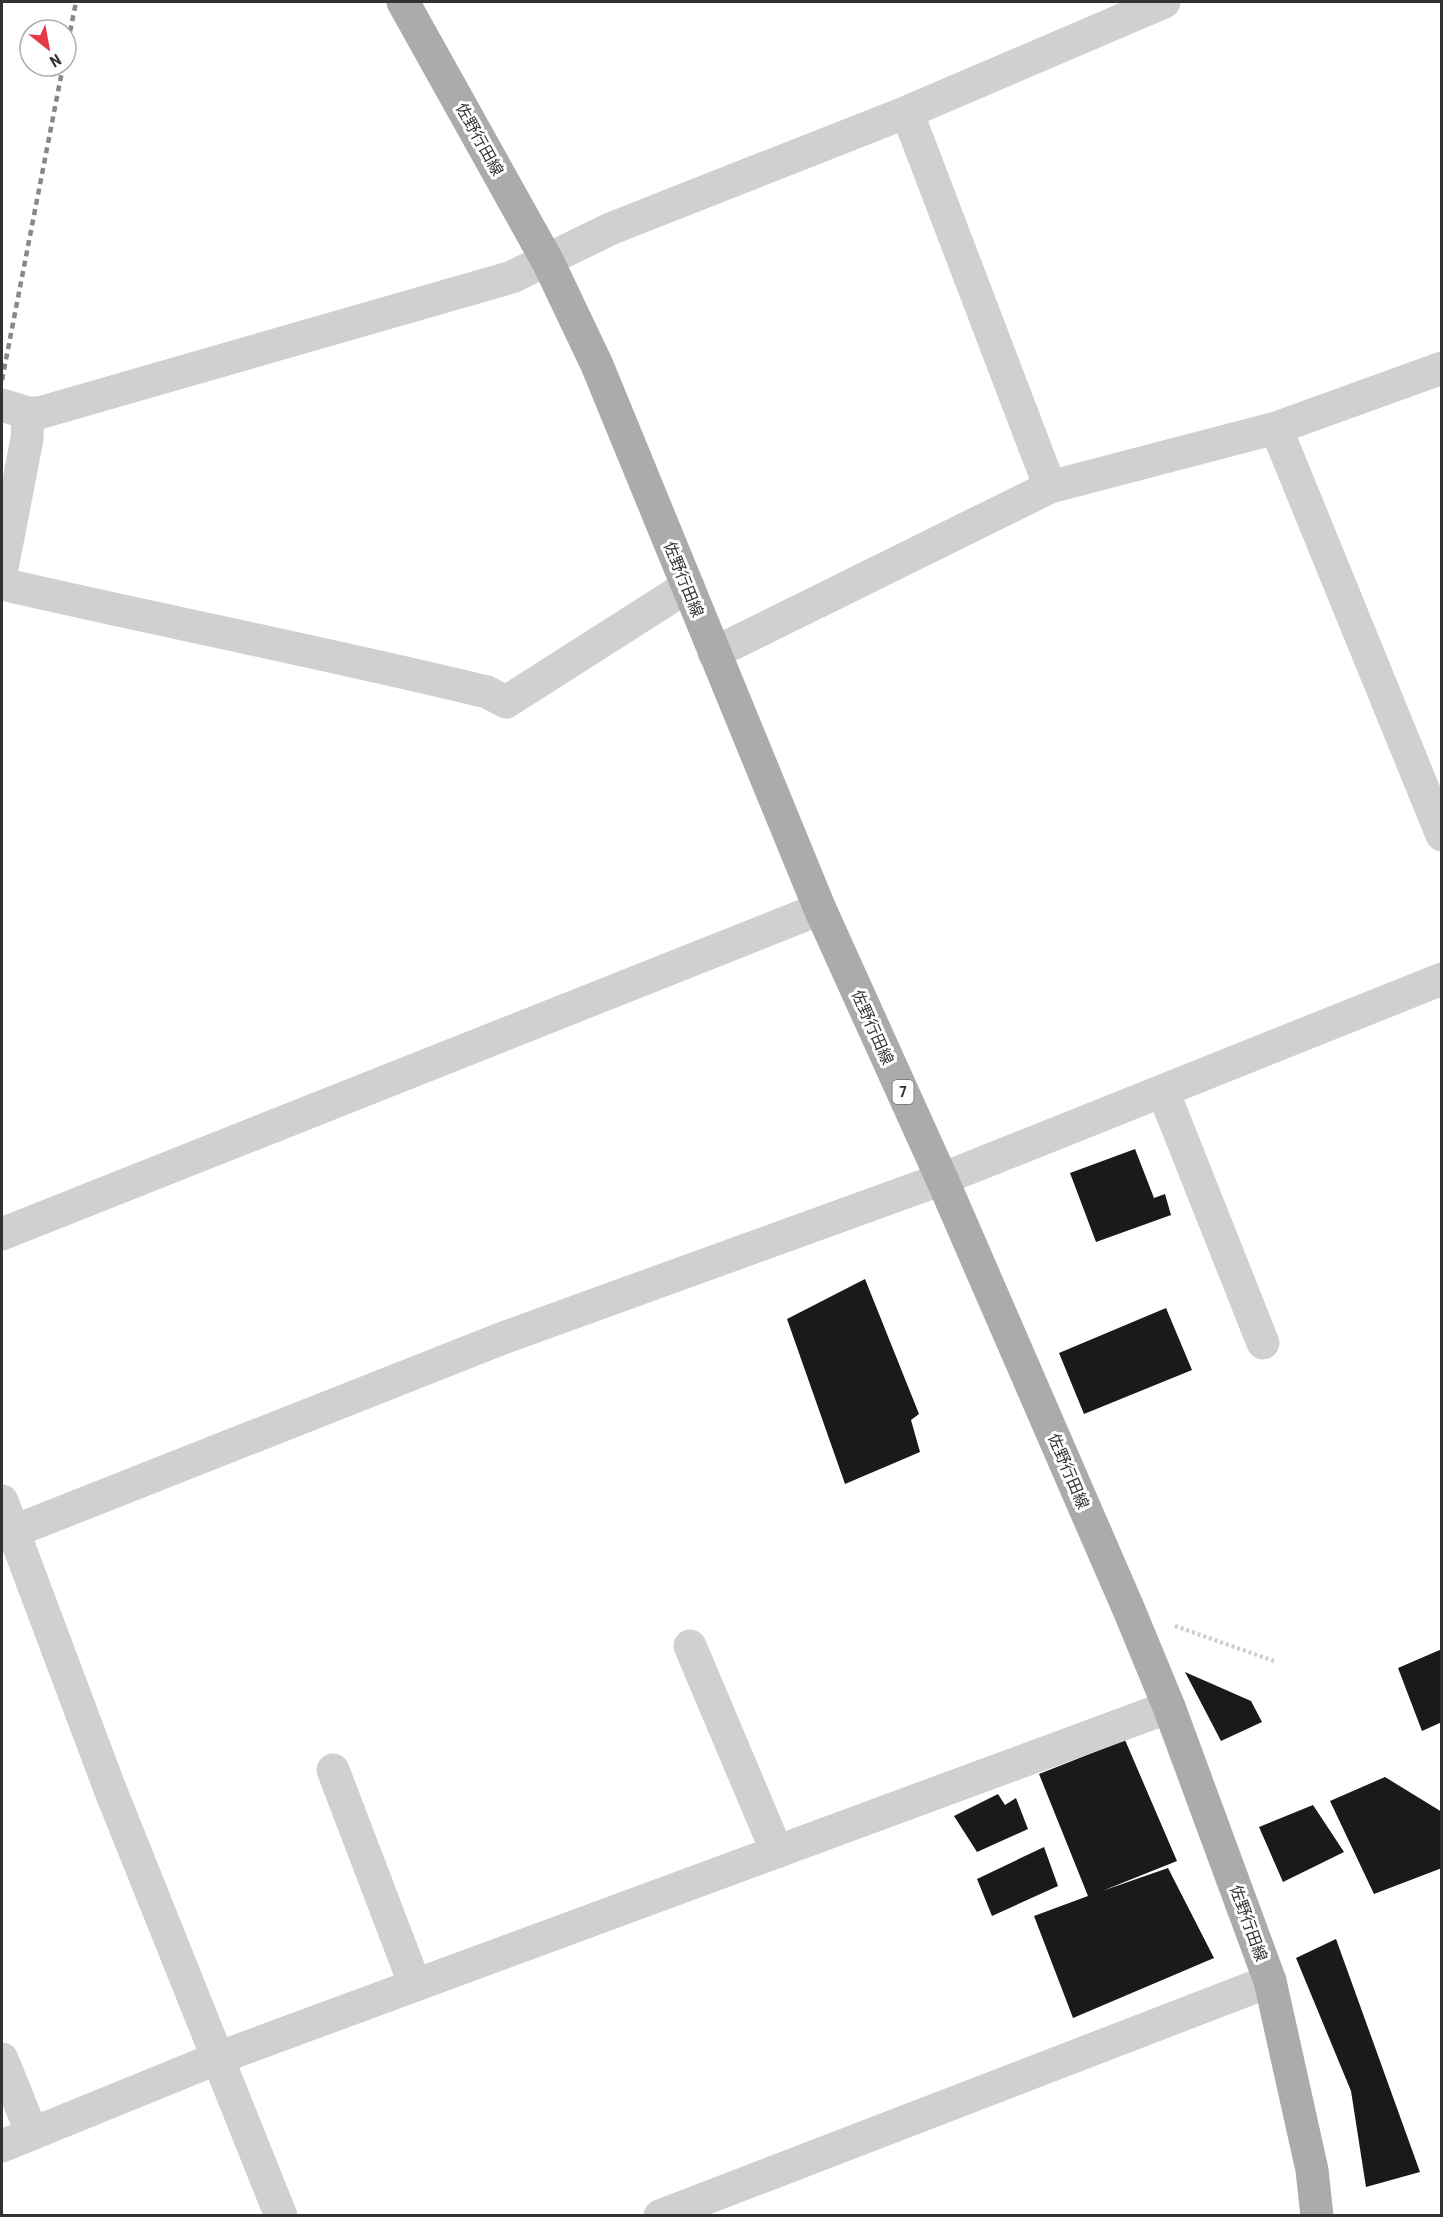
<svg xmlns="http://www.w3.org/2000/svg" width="1443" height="2217" viewBox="0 0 1443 2217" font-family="'Roboto Condensed','Noto Sans JP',sans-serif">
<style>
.building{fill:#1a1a1a}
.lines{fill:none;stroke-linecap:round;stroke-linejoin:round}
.path{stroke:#cdcdcd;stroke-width:4;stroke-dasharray:3 3;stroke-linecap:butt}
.minor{stroke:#d0d0d0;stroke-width:33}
.major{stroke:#ababab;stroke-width:33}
.rail{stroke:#888;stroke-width:4.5;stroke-dasharray:6 4.5;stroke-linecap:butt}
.labels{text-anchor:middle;stroke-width:6;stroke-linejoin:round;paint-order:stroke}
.shield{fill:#fff;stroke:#707070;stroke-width:1.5}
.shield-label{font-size:15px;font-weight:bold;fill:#333}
.street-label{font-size:16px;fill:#333;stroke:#fff}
</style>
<rect width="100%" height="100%" fill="#fff"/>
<path class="building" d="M1135 1149 1154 1198 1165 1194 1171 1215 1096 1242 1070 1173Z
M865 1279 919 1414 911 1420 920 1452 845 1484 787 1319Z
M1166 1308 1192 1370 1084 1414 1059 1353Z
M1442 1649V1722L1422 1731 1398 1668Z
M1185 1672 1251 1701 1262 1722 1221 1741Z
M1125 1740 1177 1861 1102 1891 1168 1868 1214 1958 1073 2018 1034 1916 1088 1896 1039 1774Z
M1385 1777 1442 1812V1868L1374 1894 1330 1801Z
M998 1794 1005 1805 1016 1798 1028 1829 977 1852 954 1816Z
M1313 1805 1344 1852 1283 1882 1259 1827Z
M1044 1847 1058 1886 992 1916 977 1879Z
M1336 1939 1420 2172 1366 2187 1351 2091 1296 1958Z"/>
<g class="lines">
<path class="path" d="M1175 1626 1274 1661"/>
<path class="minor" d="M907 112 1050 487
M2 405 28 413H39L512 277 610 229 907 112 1164 2
M1276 428 1442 835
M2 568 27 439 28 413
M2 584C163 621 326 653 487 692L506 702 688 586
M714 653 1050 487 1276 428 1442 368
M1163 1091 1263 1343
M2 1234 820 909
M2 1501 110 1789 281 2216
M2 1536 503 1338 942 1179 1442 979
M690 1646 777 1852
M333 1770 415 1985
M2 2059 32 2134
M2 2146 218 2058 1169 1707
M660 2216 1270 1981"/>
<path class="major" d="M403 2 548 262 597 365 820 909 942 1179 1129 1610 1169 1707 1270 1981 1312 2170 1317 2216"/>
<path class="rail" d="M66 52 76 2
M2 380 63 66"/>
</g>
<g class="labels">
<rect class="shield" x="892.5" y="1080" width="21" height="24" rx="4.5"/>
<g class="shield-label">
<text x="903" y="1097">7</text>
</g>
<g class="street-label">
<text transform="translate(480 139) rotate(61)" y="6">佐野行田線</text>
<text transform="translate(684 579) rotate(68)" y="6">佐野行田線</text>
<text transform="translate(873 1027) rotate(66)" y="6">佐野行田線</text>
<text transform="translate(1069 1471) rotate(67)" y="6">佐野行田線</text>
<text transform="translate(1249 1923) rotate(70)" y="6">佐野行田線</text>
</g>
</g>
<rect width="1443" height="2217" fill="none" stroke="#333333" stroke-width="6"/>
<g transform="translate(48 48) rotate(149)"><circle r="28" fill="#ffffff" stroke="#adadad" stroke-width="1.5"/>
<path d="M0-4.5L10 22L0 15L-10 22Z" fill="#e63946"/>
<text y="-9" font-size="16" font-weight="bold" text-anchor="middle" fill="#333333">N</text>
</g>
</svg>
